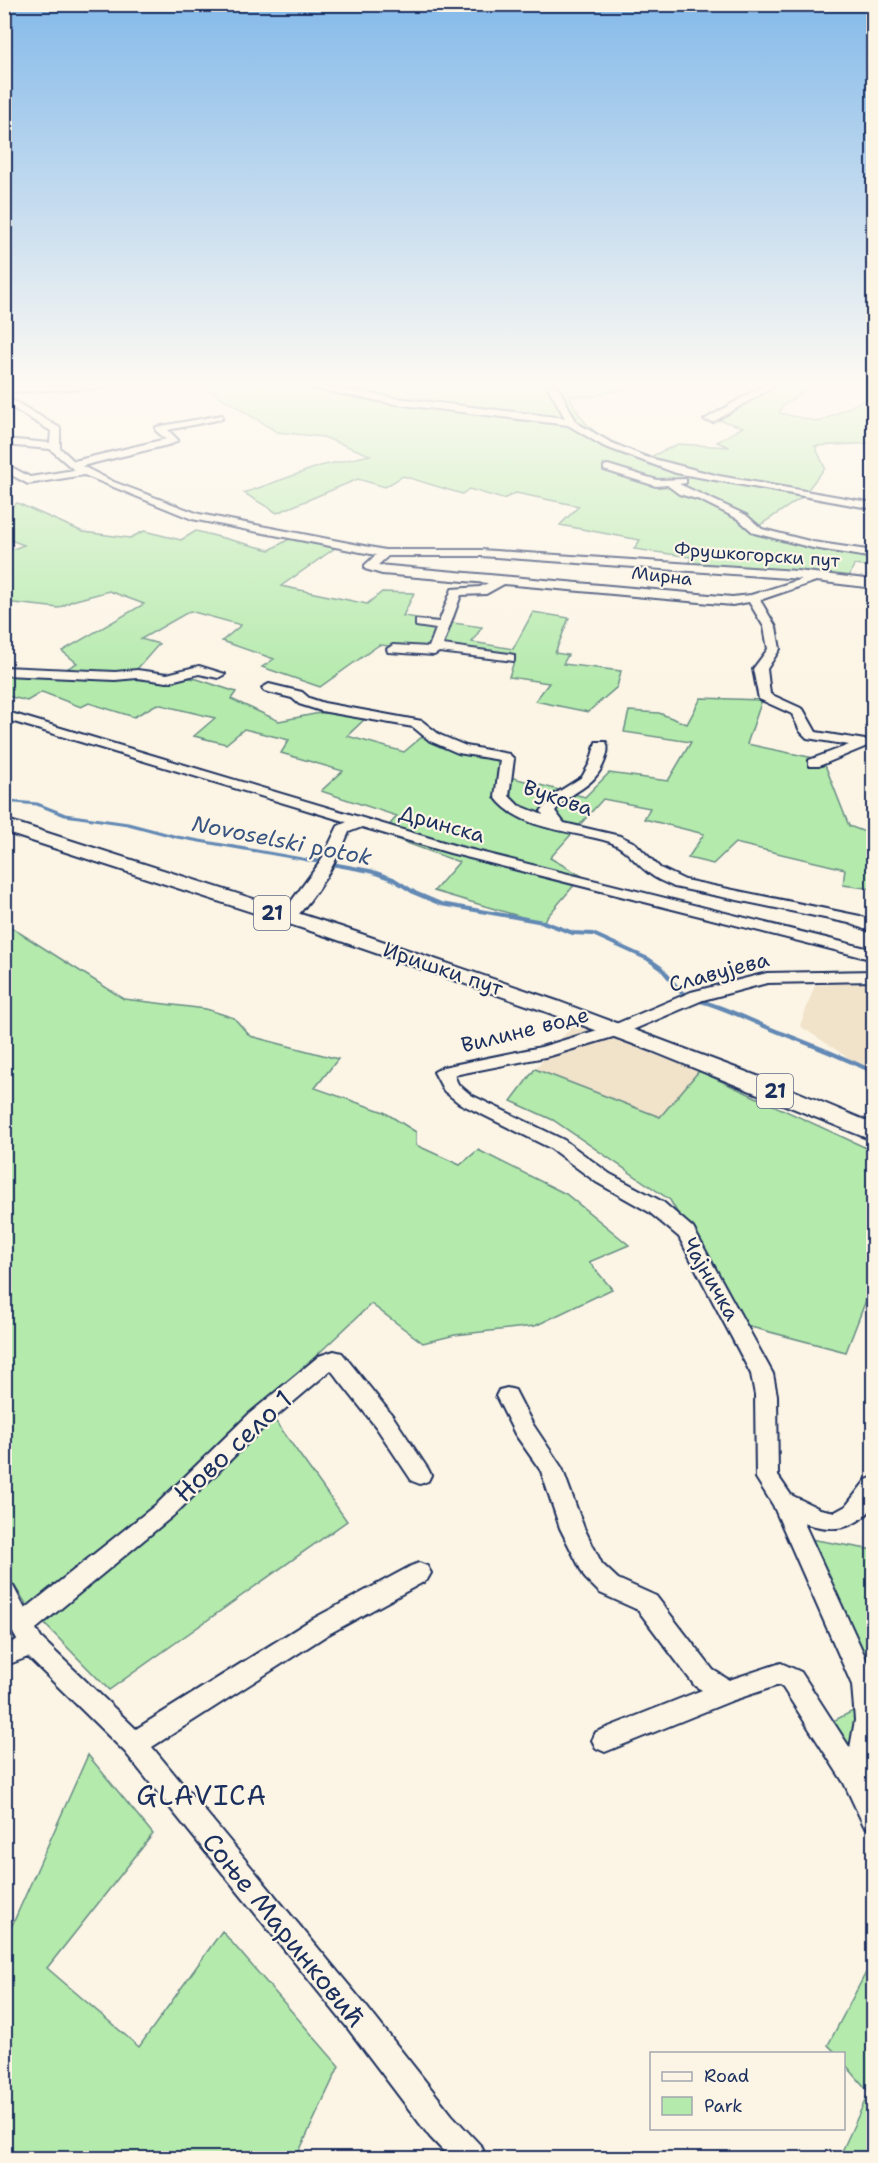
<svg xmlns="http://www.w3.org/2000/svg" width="878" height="2163" viewBox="0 0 878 2163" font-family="'Shantell Sans',sans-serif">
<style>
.built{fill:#f1e2ca}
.green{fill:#b4eaac;stroke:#688c85;stroke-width:1.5}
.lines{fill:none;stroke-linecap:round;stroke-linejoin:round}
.stream-far2{stroke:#6288b4;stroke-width:2}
.stream-far1{stroke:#6288b4;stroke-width:3}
.stream{stroke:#6288b4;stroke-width:4}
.minor-casing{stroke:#1b2f5e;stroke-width:4}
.major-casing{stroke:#1b2f5e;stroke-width:4}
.minor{fill:#fcf5e5;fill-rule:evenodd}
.major{fill:#fcf5e5;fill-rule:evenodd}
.labels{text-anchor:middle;stroke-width:4.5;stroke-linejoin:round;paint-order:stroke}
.far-street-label{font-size:18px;fill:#1b2f5e;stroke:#fcf5e5}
.shield{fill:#fcf5e5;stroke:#5e6a86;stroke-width:1.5}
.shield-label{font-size:20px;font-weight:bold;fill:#1b2f5e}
.street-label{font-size:21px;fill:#1b2f5e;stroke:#fcf5e5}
.water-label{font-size:22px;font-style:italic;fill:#385482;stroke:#fcf5e5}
.near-street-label{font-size:26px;fill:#1b2f5e;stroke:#fcf5e5}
.near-neighbourhood-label{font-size:27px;letter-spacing:1.5px;fill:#1b2f5e;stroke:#fcf5e5}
</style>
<rect width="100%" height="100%" fill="#fcf5e5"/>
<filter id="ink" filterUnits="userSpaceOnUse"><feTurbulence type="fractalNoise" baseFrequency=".0167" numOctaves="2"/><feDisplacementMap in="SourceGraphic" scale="12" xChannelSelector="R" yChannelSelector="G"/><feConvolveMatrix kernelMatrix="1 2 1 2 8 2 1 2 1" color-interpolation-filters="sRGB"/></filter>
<g filter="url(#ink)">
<path class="built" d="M873 983H874L873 1071 861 1066 800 1026 815 985Z
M574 1024 699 1071 660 1117 535 1069Z"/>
<path class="green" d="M201 385H638L595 396H570C587 438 611 442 650 457L678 444 730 447 717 442 743 427 712 418 775 385 811 386 783 406 779 413 819 422 864 400 873 399V443L815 446 825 468 801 498 751 531 805 545 873 557V567L854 565 849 577 798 570 689 564 691 557 634 549 640 540 560 525 579 506 516 493 503 499 469 489 462 494 403 476 385 487 358 479 277 513 244 493 320 466 370 455 323 437 277 432Z
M17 503 83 532 130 538 144 531 181 540 196 531 270 550 291 538 338 546 281 586 367 604 382 592 414 593 403 616 482 627 472 642 513 649 533 612 569 618 555 653 568 655 563 664 621 671 617 687 588 712 535 701 549 683 509 677 515 658 440 647 439 650 379 645 320 687 262 667 274 659 222 641 241 625 190 611 141 639 159 644 130 677 163 682 182 677 197 679 236 692 231 699 279 721 330 711 367 717 347 736 404 752 429 731 465 748 508 754 506 776 585 797 609 773 668 781 691 742 624 732 629 711 659 713 687 724 701 698 762 700 747 744 823 760 849 826 873 835V889L843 885 845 869 735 843 713 864 688 858 704 834 644 819 650 808 603 799 550 858 582 876 542 923 434 891 459 862 382 834 397 816 321 791 343 771 281 753 289 740 244 729 226 744 194 736 215 718 157 704 134 717 89 703 81 707 42 692 27 701 8 696 5 698V674L56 675 77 663 62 651 144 604 109 591 72 601 59 608 5 602V552L24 545 5 538V511Z
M4 926H9L124 999 206 1009 234 1018 250 1036 338 1059 315 1088 384 1112 416 1132V1145L460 1165 478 1150 566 1194 629 1245 589 1262 612 1289 535 1326 455 1335 423 1343 371 1304 264 1405 347 1521 109 1690 29 1608 5 1572Z
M535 1069 660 1117 699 1071 873 1151V1282L846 1352 743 1325 670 1200 553 1120 511 1101Z
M810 1539 873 1550V1698Z
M873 1701V1788L827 1724Z
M88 1755 153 1834 47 1968 139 2047 222 1931 339 2066 296 2158H5V1928L10 1930Z
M873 1959V2158H839L869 2092 844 2063V2054L836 2053 828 2045Z"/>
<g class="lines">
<path class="stream-far2" d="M716 480 785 493"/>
<path class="stream-far1" d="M4 801 37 804 65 815 128 824 177 837 319 862"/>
<path class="stream" d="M310 860 370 871 393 879 415 893 441 904 543 922 573 933 593 934 648 959 661 968 681 992 690 997
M697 1000C728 1008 754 1023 784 1034 815 1046 844 1058 874 1072"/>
<defs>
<path id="minor" d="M105 385 100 388 4 392V386Z
M294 385H316L395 398 565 418 547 385H557L577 423 610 442 646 457 719 476 874 503V509L676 473 603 446 568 425 395 404Z
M764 385H776L713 422 704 420Z
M4 395 60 428V448L74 461 166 439 156 431V427L222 415V419L168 430 178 440 172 444 82 466 114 482 199 514 385 550H481L797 571 874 580V588L816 581 760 600 776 627 780 649 767 669 770 694 803 709 816 732 865 740 872 744 819 766H809V760L849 745 807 738 800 731 792 714 759 699 753 669 768 649 764 627 749 602 732 605 504 584 486 594 461 595 443 645 509 654 514 655V661L439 652 434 655 388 652 387 649 393 645 429 647 436 629 416 626V620L439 622 452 589 480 587 488 583 382 574 365 569V565L376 555 192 519 84 475 28 484 4 471V463L30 477 74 470 50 449 4 445V439L50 443 51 431 4 403ZM388 556H481L802 579 751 595 732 597 378 565Z
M608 465 657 480 686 479V483L679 484 746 515 762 529 813 542 874 551V558L813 548 754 533 738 519 700 500 679 494 667 485 656 486 604 470V466Z
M199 666 225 674 218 678 199 674 167 682 137 678 115 680 4 675V667L115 672 137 670 167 674Z
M269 684 302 692 309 698 324 703 422 721 440 735 466 746 509 754 514 759 509 796 518 805 543 815 541 811 555 794 582 777 590 763 596 742H606C609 748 607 754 605 760 594 790 571 789 555 811L564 823 620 836 635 843 660 868 685 880 860 916 874 922V933L849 923 674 887C667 883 657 880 650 874 635 864 628 849 610 842 573 830 520 831 495 797L500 760 458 753 430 741 413 727 321 711 299 704 292 698 264 691 262 688Z
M4 711 460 847 874 950V960L450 853 362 827 349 832C335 865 317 894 293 921H281L279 918 321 861 338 826 347 822 4 719Z
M874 971V981L767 983 703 1000 623 1034 550 1056 454 1075 458 1084 471 1095 564 1140 610 1174 663 1202 693 1228 773 1374 777 1395 778 1476 791 1495 820 1509 835 1512 846 1506 866 1480 874 1477V1506C854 1531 833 1532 804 1523L874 1676V1757L866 1775 874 1789V1829L864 1826 844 1783 783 1688 779 1685 731 1701 605 1752 596 1748 592 1740 596 1732 702 1690 695 1686 638 1610 600 1593 585 1578 560 1528 541 1471 515 1434 496 1396 499 1390 507 1388 515 1390 532 1423 562 1468 584 1528 602 1564 618 1579 656 1596 713 1670 729 1680 781 1663 801 1672 850 1748 855 1720 852 1685 773 1505 756 1478 755 1395 751 1374 679 1237 649 1212 596 1182 550 1148 459 1103 444 1091 434 1072 443 1067 541 1047 611 1026 691 992 767 973Z
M334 1351 342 1353 392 1415 428 1469 431 1475 428 1481 420 1484 412 1481 376 1427 331 1370 265 1426 174 1515 36 1629 41 1638 136 1729 309 1621 411 1566 419 1563 427 1566 431 1573 427 1580 327 1635 152 1747 366 2006 452 2115 482 2147 486 2158H450L430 2137 346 2026 125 1752 28 1657 4 1666V1645L17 1640 4 1617V1583L13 1586 25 1609 158 1503 249 1414 319 1356Z"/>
<path id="major" d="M4 819 341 927 560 1002 776 1083 874 1124V1141L652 1051 544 1011 326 936 4 832Z"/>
</defs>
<use href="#minor" class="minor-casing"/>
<use href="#major" class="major-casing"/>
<use href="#minor" class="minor"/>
<use href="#major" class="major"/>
</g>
</g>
<linearGradient id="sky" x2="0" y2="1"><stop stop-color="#85baea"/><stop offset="0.56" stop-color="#fefaf3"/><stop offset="1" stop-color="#fefaf3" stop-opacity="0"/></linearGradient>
<rect width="878" height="688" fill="url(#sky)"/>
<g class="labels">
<g class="far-street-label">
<text transform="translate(757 555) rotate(4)" y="6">Фрушкогорски пут</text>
<text transform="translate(662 576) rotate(6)" y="6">Мирна</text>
</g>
<g class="shield">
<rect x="254" y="896" width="36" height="34" rx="4.5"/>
<rect x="757" y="1074" width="36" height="34" rx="4.5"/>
</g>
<g class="shield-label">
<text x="272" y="920">21</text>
<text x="775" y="1098">21</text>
</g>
<g class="street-label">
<text transform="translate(558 798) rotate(19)" y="7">Вукова</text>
<text transform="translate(442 824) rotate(16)" y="7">Дринска</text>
<text transform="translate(443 969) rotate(19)" y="7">Иришки пут</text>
<text transform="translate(719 972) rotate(-15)" y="7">Славујева</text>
<text transform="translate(525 1030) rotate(-14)" y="7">Вилине воде</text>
<text transform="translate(711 1279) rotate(60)" y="7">Чајничка</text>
</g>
<g class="water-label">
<text transform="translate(282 840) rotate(11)" y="8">Novoselski potok</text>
</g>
<g class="near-street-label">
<text transform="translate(233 1446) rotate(-43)" y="9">Ново село 1</text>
<text transform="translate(284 1930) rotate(51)" y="9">Соње Маринковић</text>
</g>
<g class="near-neighbourhood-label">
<text x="202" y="1805">GLAVICA</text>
</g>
</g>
<rect width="878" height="2163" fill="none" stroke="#fcf5e5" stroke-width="24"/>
<rect x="12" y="12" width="854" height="2139" fill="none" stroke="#1b2f5e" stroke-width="2" filter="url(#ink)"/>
<rect x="650" y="2052" width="195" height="78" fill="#fcf5e5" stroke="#a2a6af" stroke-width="1.5"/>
<rect x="662" y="2072" width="30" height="9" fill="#fcf5e5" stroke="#a2a6af" stroke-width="1.5"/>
<text x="704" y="2082" font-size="18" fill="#1b2f5e">Road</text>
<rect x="662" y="2097" width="30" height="18" fill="#b4eaac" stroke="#a2a6af" stroke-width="1.5"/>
<text x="704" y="2112" font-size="18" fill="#1b2f5e">Park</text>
</svg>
